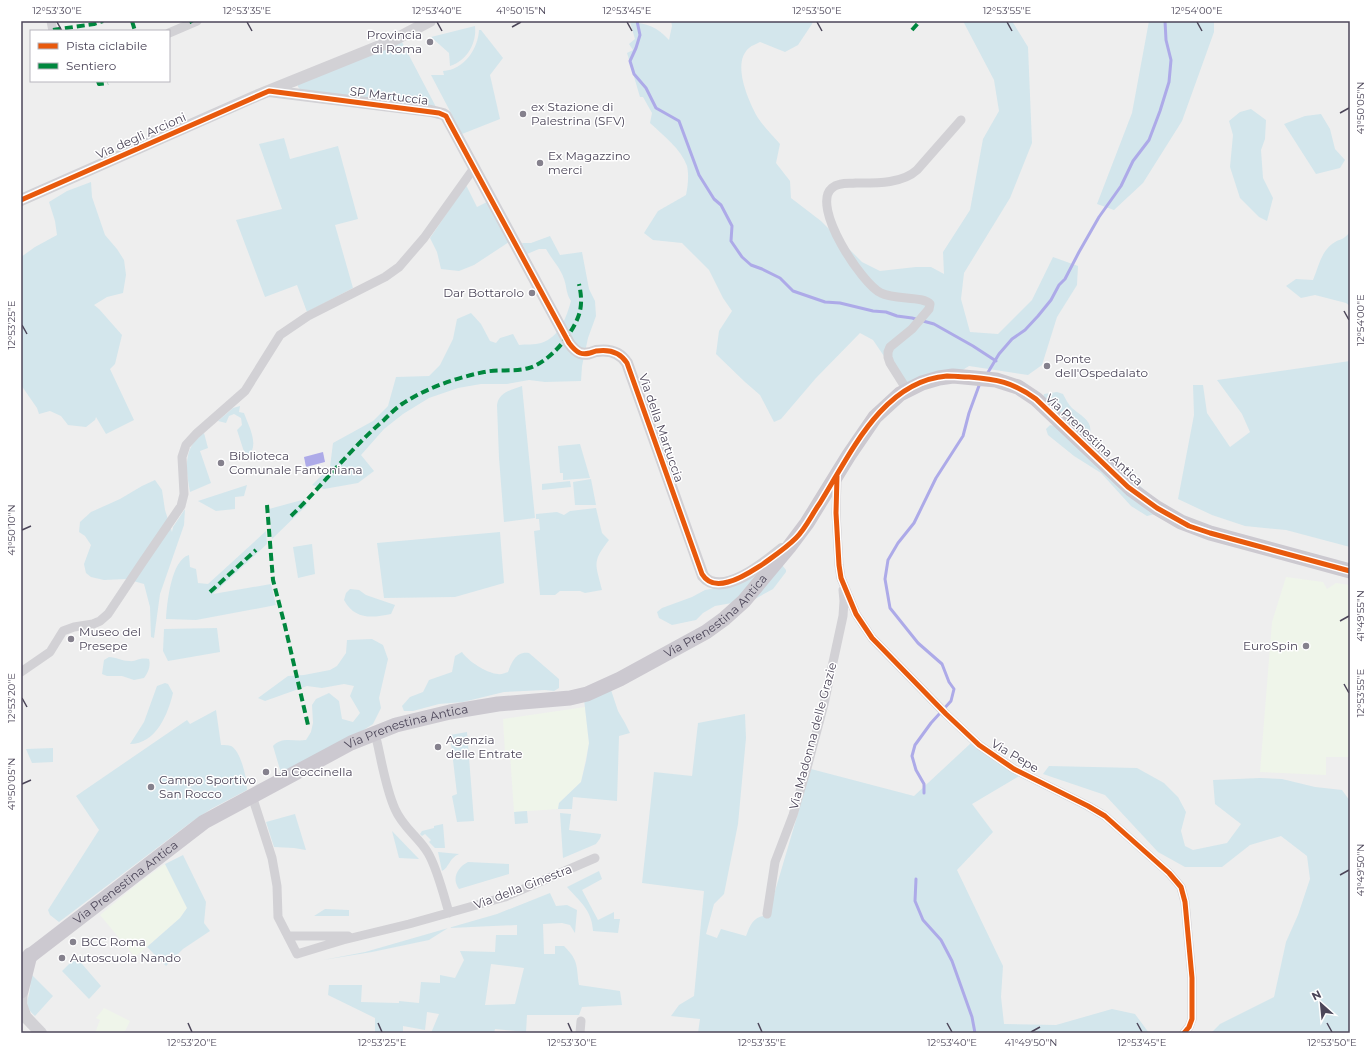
<svg xmlns="http://www.w3.org/2000/svg" width="1371" height="1054" viewBox="0 0 1371 1054" font-family="Montserrat,sans-serif">
<style>
.commercial{fill:#eff5ea}
.green{fill:#d3e6ec;fill-rule:evenodd}
.water{fill:#adaae8}
.lines{fill:none;stroke-linecap:round;stroke-linejoin:round}
.stream{stroke:#adaae8;stroke-width:3}
.minor{stroke:#d2d1d5;stroke-width:9}
.tertiary{stroke:#d2d1d5;stroke-width:12}
.primary{stroke:#ccc9d0;stroke-width:15}
.quiet{stroke:#00873e;stroke-width:4;stroke-dasharray:8 4;stroke-linecap:butt}
.cycleway-casing{stroke:#fff;stroke-width:8}
.cycleway{stroke:#e8590c;stroke-width:5}
.ticks{fill:none;stroke:#4c4659;stroke-width:1.5}
.poi-dot{fill:#85818d;stroke:#fff;stroke-width:1.5}
.labels{text-anchor:middle;stroke-width:3;stroke-linejoin:round;paint-order:stroke}
.poi-label{font-size:12px;fill:#4c4659;stroke:#fff;text-anchor:start}
.street-label{font-size:12px;fill:#4c4659;stroke:#fff}
.neatline{fill:none;stroke:#4c4659;stroke-width:1.5}
.ticks-label{font-size:10px;text-anchor:middle;fill:#4c4659}
</style>
<rect width="100%" height="100%" fill="#eee"/>
<path class="commercial" d="M1286 577 1323 582 1327 589 1336 583 1350 585V757H1326V775L1260 772 1272 622Z
M585 707 589 743 581 782 559 803 558 809 514 812 510 754H505L503 719Z
M165 864 187 908 180 918 135 957 100 915 141 881Z
M104 1008 130 1021 124 1033H95L100 1020 96 1018Z"/>
<path class="green" d="M671 21H813L812 24 798 45 785 52 760 42C757 44 752 45 749 48 731 63 749 102 758 118 764 127 773 136 780 144L776 163 790 181 791 198 821 221 862 262 880 271 916 267H931L944 274 943 252 970 210 983 139 999 111 994 80 963 21H1012L1028 47 1032 143 1010 198 964 273 961 299 970 332 998 334 1032 300 1053 257 1078 266 1077 285 1057 317 1042 365 1028 375 969 366 953 376 907 390 873 340 860 333 816 378 781 419 774 422 760 395 745 382 716 354 719 331 732 311 723 298 709 270 682 243 653 240 644 233 658 211 686 195C688 186 689 174 687 166 681 149 663 135 650 123L652 113 643 97H640L627 53 633 50 629 44 635 39 630 22C647 23 657 27 669 40L672 26Z
M1149 21H1214V32L1182 121 1143 183 1114 210 1097 204 1132 113Z
M475 26C477 43 467 61 450 66L449 53 431 37Z
M479 30H481L503 58 490 75 500 119 462 134 431 75H444L443 71C464 70 478 49 479 30Z
M402 42 436 107 303 92 298 87V83Z
M1251 109 1266 120 1265 139 1261 150 1263 178 1273 198 1267 221 1259 217 1240 198 1230 167 1233 135 1229 121 1240 112Z
M1321 114 1330 129 1335 149 1345 160 1340 168 1316 174 1284 124 1305 116Z
M284 138 290 159 338 146 358 219 335 225 353 288 307 312 297 285 265 297 236 220 282 209 259 144Z
M91 182 92 197 105 235 117 249 124 260 126 275 123 293 107 297 94 305 99 309 122 335 115 364 110 369 134 420 106 434 96 417 95 420 86 427 68 425 61 416 50 411 39 414 37 408 21 385V257L35 247 57 235 55 221 49 202 67 191Z
M466 185 477 207 487 202 509 242 474 265 459 271 441 269 437 252 430 238Z
M1350 232V306L1346 303 1315 295 1301 298 1286 286 1296 279 1313 280C1319 266 1320 254 1332 244 1340 238 1343 241 1350 232Z
M550 236 560 255 582 252 589 289 595 301 596 316 588 338 582 366 581 381 545 382 529 380 507 384H481L458 388 429 398 403 414 384 429 361 455 374 471 358 483 324 489 312 485 330 467 333 443 373 421 388 406 396 377 429 376 440 365 453 339 457 319 471 313 481 324 490 341 496 343 500 338 513 334 519 345C526 344 535 345 541 343 560 337 566 318 571 301 566 294 567 287 564 279 560 267 552 260 546 249H539L527 254 522 243H531Z
M1350 361V547L1286 530 1245 526 1212 515 1178 499 1194 415 1193 385H1203L1207 413 1230 447 1250 432 1242 414 1217 380Z
M522 386 535 518 504 522 499 458 497 405C499 392 511 390 522 386Z
M1057 392 1063 394C1065 398 1068 404 1072 408 1082 417 1096 422 1088 438L1102 453 1154 498 1155 514 1147 516 1131 506 1101 473 1074 456 1048 435 1046 429 1050 425 1055 426 1042 401 1044 394Z
M240 406 239 412 244 413C249 427 261 447 246 458L237 430 242 425 241 418 234 414 229 416 226 423 218 421 233 408Z
M204 433 208 448 200 451 211 483 190 492C187 476 183 455 195 441 197 438 201 435 204 433Z
M580 444 590 478 563 480V473H560L558 446Z
M591 479 596 505H575L573 482Z
M155 480 162 490 165 510 172 532 173 527 185 509 184 525 160 594 154 638 151 637 150 607 144 584 126 579 104 580 91 577 86 573 84 564 91 545 85 536 79 532 80 522 91 512 120 499 142 486Z
M570 481 571 487 542 490V484Z
M247 485 244 496 235 497V509L216 511 198 501Z
M302 500 307 505 272 539 269 509Z
M596 508 602 533 609 540C591 563 596 564 602 590L585 593 580 591H560L555 595H540L534 531 540 530 539 519H536V514L557 512 564 515 570 511Z
M266 531 267 544 213 594 271 584 276 605 196 620 166 619C167 603 171 560 189 555L190 567 196 569 198 583 208 584Z
M500 532 504 583 455 597 384 598 377 543Z
M312 544 315 574 298 578 293 547Z
M782 565 786 570V572L773 589 746 604 732 603 715 606 703 613 696 620 672 625 659 618 657 612 662 608 692 597 705 590 716 588 750 578Z
M350 589 359 590 366 595 395 605 391 614C372 618 355 620 344 600L346 593Z
M217 628 220 652 168 661 163 651 164 629Z
M372 639 383 645 388 659 379 698 381 708 373 724 362 731 281 773 273 746C282 736 293 742 306 740L311 732 313 723 312 705 316 699 329 693 339 701 342 719 353 722 360 713 350 696 354 686 344 684 322 688 307 686 265 701 258 698 288 676 304 675 330 670 337 666 346 653 347 640Z
M462 652C468 661 486 673 498 674 501 675 504 673 508 672 512 662 516 651 529 653L559 679V688L554 691 545 690 504 692 463 702 439 704 413 711H404L402 706 410 697 423 692 429 680 452 672 455 656Z
M109 657C116 657 122 661 129 661 137 662 138 657 149 659 151 666 148 673 144 678L134 680 122 676H107L102 674 104 660Z
M165 683 168 684 173 693C168 714 156 744 130 744L144 722 157 686Z
M611 690 618 711 625 723 630 733 619 736 617 801 573 797 572 809H558L559 803 581 782 586 761 589 743 584 699Z
M216 710 221 745C224 745 229 745 231 746 241 751 247 779 247 790L211 809 190 823 59 922 50 915 48 910 99 830 76 796 187 720 190 724Z
M745 714 746 738 738 824 724 894 714 904 706 934 717 938 721 929 746 936C751 923 753 917 768 915L811 769 914 796 971 743 1021 775 972 804 993 832 957 870 1003 966 1001 997 1004 1024 1056 1025 1112 1009 1135 1014 1149 1033H698L700 1019 671 1016 679 1005 694 996 704 891 642 883 654 772 692 776 698 723Z
M467 732 474 821 457 822 452 796 457 794 450 735Z
M53 748V762L32 763 26 749Z
M1049 766 1137 768 1164 783 1178 797 1186 812 1181 831 1185 846 1193 850 1227 843 1241 824 1215 804 1213 780 1260 778 1282 779 1315 787 1342 790 1350 801V1033H1211L1220 1024 1274 997 1286 942 1298 915 1310 879 1307 856 1281 836 1250 845 1222 867H1185L1158 852 1105 795 1043 774Z
M527 811 528 823 515 824 514 812Z
M560 813 571 814 569 830 601 834C601 838 599 840 596 844L563 858Z
M295 814 306 850 294 848 274 847 266 822Z
M443 824 445 848H435L429 842 431 840 425 834 422 836 420 834 422 831 434 828V826Z
M392 831 419 859 399 858Z
M438 852 459 854C449 858 449 868 442 871Z
M183 855 206 902 204 923 210 931 183 949 166 966 147 947 180 918 187 908 165 864Z
M468 862 509 864V874L459 889C451 878 458 867 468 862Z
M599 871 602 879 582 890 598 920 614 912V919H620L618 933 593 931C592 910 580 902 567 887Z
M550 893 556 906 567 905 577 910 575 933 570 925 562 923 543 924 544 954H555V946H564C579 961 576 965 579 985L620 991 622 1005 582 1007 579 1015H527L526 1032 495 1029 494 1033H431L439 1014 427 1012 425 1030 403 1026V1033H375V1018L328 995 329 985H362L361 1002 397 1003H399V1001L419 1003 421 982 440 983V975L455 978 464 960 460 951 495 952 496 935H517V925L448 928 429 940 372 952 323 960 365 952 497 914ZM491 964 524 968 515 1004 485 1005Z
M325 909 349 910V916H314Z
M76 957 101 986 89 999 62 971Z
M30 973 53 996 35 1016C22 1004 29 1001 30 988 31 984 29 979 29 975Z"/>
<path class="water" d="M323 452 325 462 306 467 304 457Z"/>
<g class="lines">
<path class="stream" d="M637 21 640 35 636 48 630 61 634 74 646 88 656 108 679 121 699 175 714 199 721 205 732 226 731 241 742 257 751 265 762 269 780 278 793 291 825 302 840 303 873 311 886 312 897 316 912 318 934 324 973 346 996 361
M987 374 999 354 1012 339 1025 330 1038 316 1051 300 1059 285 1065 279 1079 252 1099 217 1121 186 1133 161 1149 140 1160 111 1169 82 1171 60 1166 40 1165 21
M924 793V784L916 770 912 756 915 745 931 723 951 701 954 689 949 682 942 664 918 643 890 608 885 579 888 560 898 543 914 523 936 478 963 436 969 413 980 383
M916 879 915 901 923 920 941 940 952 961 972 1017 975 1033"/>
<path class="minor" d="M51 21 53 31
M169 33 197 21
M907 390 890 363 888 357V352L890 347 912 329 929 309 930 304C924 296 894 300 881 293 862 284 810 206 832 188 839 182 848 184 856 183 875 183 902 184 917 170L961 120
M837 480 836 513 839 565 841 578 856 614 872 638 946 714 979 745 1014 769 1088 806 1105 816 1169 873 1181 887 1185 902 1192 978V1019L1189 1027 1184 1033
M21 672 50 652 63 631 74 627 93 624 100 621 108 614 142 563 181 506 184 494 182 457 186 445 196 434 245 391 280 335 308 316 385 277 399 267 424 238 474 168
M375 733C381 757 385 787 395 809 403 828 419 837 428 853 437 868 444 896 449 913
M252 796 272 858 277 886 278 917 297 954 343 940 409 924 505 897 595 858
M767 914 775 862 793 815 807 768 824 704 843 616 844 601 843 590
M288 936H348
M580 1033 581 1021"/>
<path class="tertiary" d="M269 91 431 111 443 114 446 116 569 343C572 347 575 351 580 353 586 355 591 353 596 351 609 349 620 352 627 363L703 576C722 599 766 562 782 549
M21 200 256 96 392 41 430 21
M22 989 21 1004 26 1018
M21 1012 41 1033"/>
<g class="primary">
<path id="s1" d="M21 963 204 822 351 743 396 725 450 712 498 704 570 698 587 694 620 679 706 632 724 619 744 601 789 547 807 523 849 455 875 417 900 394 922 383 939 378 953 376 996 380 1018 387 1036 399 1132 490 1157 508 1181 522 1210 533 1350 571"/>
<path d="M21 991 30 955"/>
</g>
<path class="quiet" d="M132 21 135 31
M191 21 192 23
M53 30 94 24 103 21
M912 30 920 21
M98 81 99 84 108 83
M267 505 273 580 285 626 308 725
M291 516C323 485 350 449 384 420 390 414 396 408 402 404 426 388 456 378 484 372 499 369 514 372 529 368 550 362 575 332 580 311 582 302 581 293 579 284
M210 592 256 550"/>
<defs>
<path id="cycleway" d="M21 200 269 91 439 113 446 116 448 120 569 343C572 347 575 351 580 353 586 355 591 353 596 351 609 349 620 352 627 363L702 574C708 584 718 585 728 582 741 579 752 571 763 564 774 556 786 548 796 538 806 528 812 514 820 503 850 455 882 381 947 376 954 376 962 377 969 377 996 379 1013 382 1036 399L1128 487 1157 508 1189 526 1210 533 1350 571
M837 476 836 513 839 565 841 578 856 614 872 638 946 714 979 745 1014 769 1088 806 1105 816 1169 873 1181 887 1185 902 1192 978V1019L1189 1027 1184 1033"/>
</defs>
<use href="#cycleway" class="cycleway-casing"/>
<use href="#cycleway" class="cycleway"/>
</g>
<path class="ticks" d="M57 22 62 31M247 22 252 31M437 22 442 31M627 22 632 31M817 22 822 31M1007 22 1012 31M1197 22 1202 31M512 27 521 22M1340 113 1349 108M1344 311 1349 320M22 325 27 334M22 530 31 526M1340 621 1349 616M1344 684 1349 693M22 698 27 707M22 784 31 780M1340 875 1349 870M188 1023 192 1032M378 1023 382 1032M568 1023 572 1032M758 1023 762 1032M947 1023 952 1032M1137 1023 1142 1032M1327 1023 1332 1032M1031 1032 1040 1027"/>
<g class="poi-dot">
<circle cx="430" cy="42" r="4"/>
<circle cx="523" cy="114" r="4"/>
<circle cx="540" cy="163" r="4"/>
<circle cx="532" cy="293" r="4"/>
<circle cx="1047" cy="366" r="4"/>
<circle cx="221" cy="463" r="4"/>
<circle cx="71" cy="639" r="4"/>
<circle cx="1306" cy="646" r="4"/>
<circle cx="438" cy="747" r="4"/>
<circle cx="266" cy="772" r="4"/>
<circle cx="151" cy="787" r="4"/>
<circle cx="73" cy="942" r="4"/>
<circle cx="62" cy="958" r="4"/>
</g>
<g class="labels">
<g class="poi-label">
<text x="422" y="39" text-anchor="end">Provincia<tspan x="422" dy="14">di Roma</tspan></text>
<text x="531" y="111">ex Stazione di<tspan x="531" dy="14">Palestrina (SFV)</tspan></text>
<text x="548" y="160">Ex Magazzino<tspan x="548" dy="14">merci</tspan></text>
<text x="524" y="297" text-anchor="end">Dar Bottarolo</text>
<text x="1055" y="363">Ponte<tspan x="1055" dy="14">dell'Ospedalato</tspan></text>
<text x="229" y="460">Biblioteca<tspan x="229" dy="14">Comunale Fantoniana</tspan></text>
<text x="79" y="636">Museo del<tspan x="79" dy="14">Presepe</tspan></text>
<text x="1298" y="650" text-anchor="end">EuroSpin</text>
<text x="446" y="744">Agenzia<tspan x="446" dy="14">delle Entrate</tspan></text>
<text x="274" y="776">La Coccinella</text>
<text x="159" y="784">Campo Sportivo<tspan x="159" dy="14">San Rocco</tspan></text>
<text x="81" y="946">BCC Roma</text>
<text x="70" y="962">Autoscuola Nando</text>
</g>
<g class="street-label">
<text transform="translate(389 96) rotate(7)" y="4">SP Martuccia</text>
<text transform="translate(141 136) rotate(-24)" y="4">Via degli Arcioni</text>
<text transform="translate(661 428) rotate(71)" y="4">Via della Martuccia</text>
<text transform="translate(1094 440) rotate(43)" y="4">Via Prenestina Antica</text>
<text dy="4" stroke="none"><textPath href="#s1" startOffset="792">Via Prenestina Antica</textPath></text>
<text dy="4" stroke="none"><textPath href="#s1" startOffset="456">Via Prenestina Antica</textPath></text>
<text transform="translate(813 736) rotate(-75)" y="4">Via Madonna delle Grazie</text>
<text transform="translate(1015 756) rotate(31)" y="4">Via Pepe</text>
<text dy="4" stroke="none"><textPath href="#s1" startOffset="132">Via Prenestina Antica</textPath></text>
<text transform="translate(523 887) rotate(-21)" y="4">Via della Ginestra</text>
</g>
</g>
<rect width="1371" height="1054" fill="none" stroke="#ffffff" stroke-width="44"/>
<rect x="30" y="30" width="140" height="52" fill="#ffffff" stroke="#b7b5bd"/>
<rect x="38" y="43" width="20" height="6" fill="#e8590c" stroke="#b7b5bd"/>
<text x="66" y="50" font-size="12" fill="#4c4659">Pista ciclabile</text>
<rect x="38" y="63" width="20" height="6" fill="#00873e" stroke="#b7b5bd"/>
<text x="66" y="70" font-size="12" fill="#4c4659">Sentiero</text>
<g transform="translate(1321 1004) rotate(333)" stroke="#ffffff" stroke-width="3" paint-order="stroke">
<path d="M0-3L7 15L0 10L-7 15Z" fill="#4c4659"/>
<text y="-6" font-size="11" font-weight="bold" text-anchor="middle" fill="#4c4659">N</text>
</g>
<rect x="22" y="22" width="1327" height="1010" class="neatline"/>
<g class="ticks-label">
<text x="57" y="14">12°53'30"E</text>
<text x="247" y="14">12°53'35"E</text>
<text x="437" y="14">12°53'40"E</text>
<text x="521" y="14">41°50'15"N</text>
<text x="627" y="14">12°53'45"E</text>
<text x="817" y="14">12°53'50"E</text>
<text x="1007" y="14">12°53'55"E</text>
<text x="1197" y="14">12°54'00"E</text>
<text transform="translate(1360 108) rotate(-90)" y="4">41°50'05"N</text>
<text transform="translate(1360 320) rotate(-90)" y="4">12°54'00"E</text>
<text transform="translate(11 325) rotate(-90)" y="4">12°53'25"E</text>
<text transform="translate(11 530) rotate(-90)" y="4">41°50'10"N</text>
<text transform="translate(1360 616) rotate(-90)" y="4">41°49'55"N</text>
<text transform="translate(1360 693) rotate(-90)" y="4">12°53'55"E</text>
<text transform="translate(11 698) rotate(-90)" y="4">12°53'20"E</text>
<text transform="translate(11 784) rotate(-90)" y="4">41°50'05"N</text>
<text transform="translate(1360 870) rotate(-90)" y="4">41°49'50"N</text>
<text x="192" y="1046">12°53'20"E</text>
<text x="382" y="1046">12°53'25"E</text>
<text x="572" y="1046">12°53'30"E</text>
<text x="762" y="1046">12°53'35"E</text>
<text x="952" y="1046">12°53'40"E</text>
<text x="1031" y="1046">41°49'50"N</text>
<text x="1142" y="1046">12°53'45"E</text>
<text x="1332" y="1046">12°53'50"E</text>
</g>
</svg>
